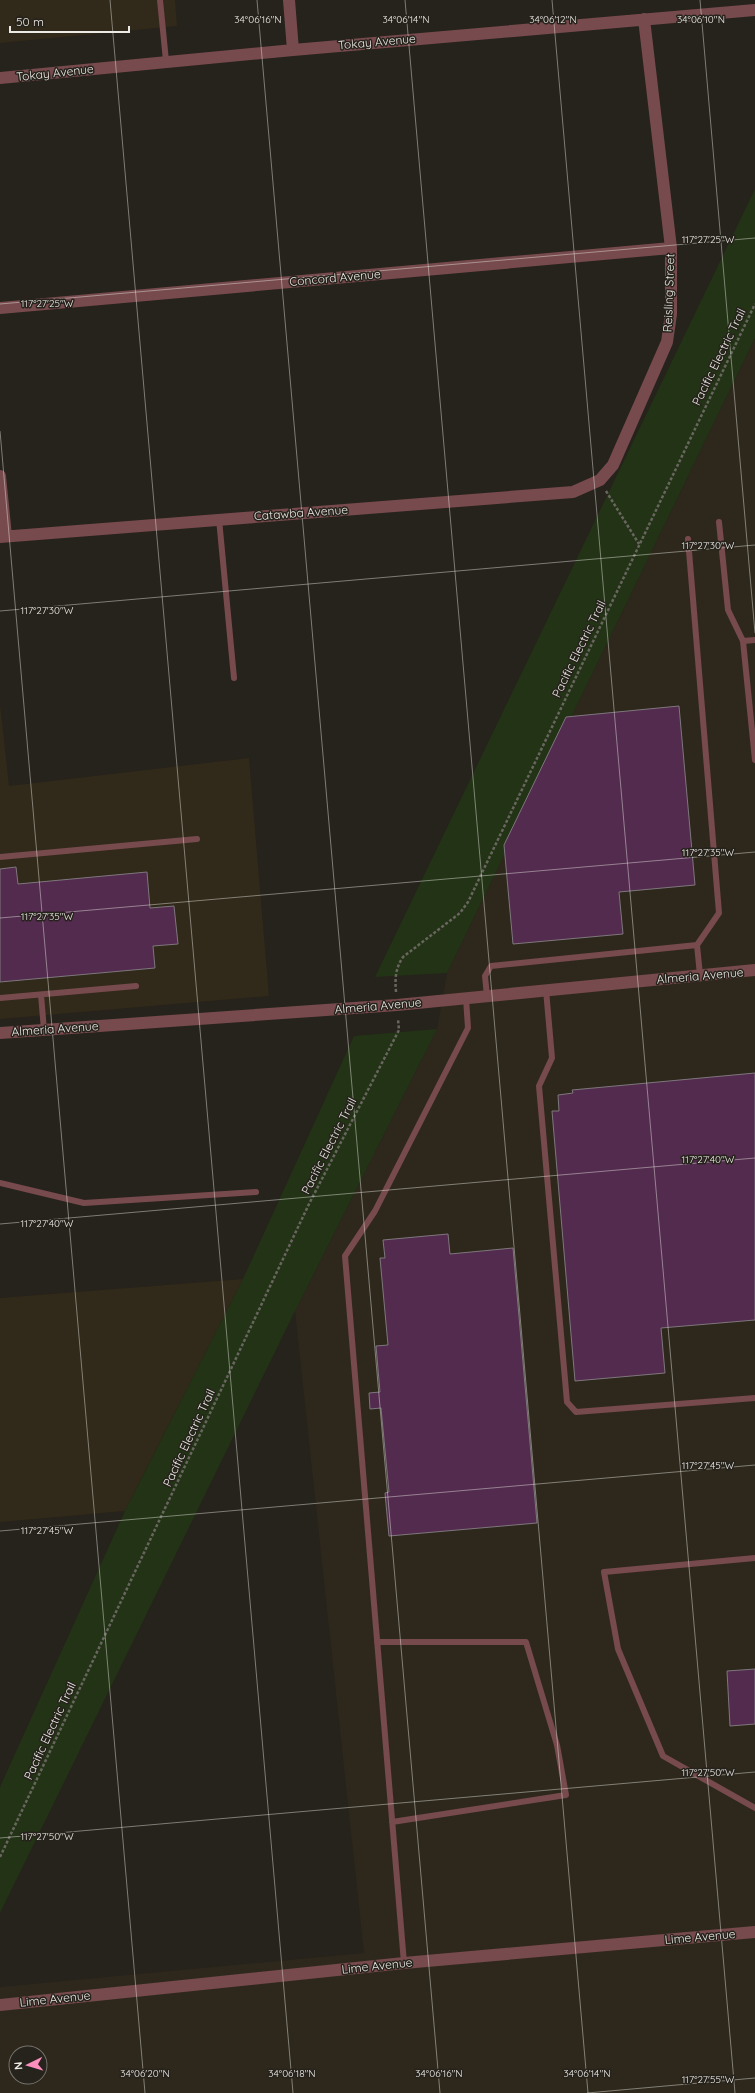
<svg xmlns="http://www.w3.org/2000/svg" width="755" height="2093" viewBox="0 0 755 2093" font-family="Quicksand,sans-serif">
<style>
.commercial{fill:#312919}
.built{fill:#2e281c;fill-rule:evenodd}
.green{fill:#233315}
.building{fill:#532b4e;stroke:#7e777d}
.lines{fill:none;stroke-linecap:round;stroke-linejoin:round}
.path{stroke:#696660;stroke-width:2.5;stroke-dasharray:3 2;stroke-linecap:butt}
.service{stroke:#774a4d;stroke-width:6}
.minor{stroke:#774a4d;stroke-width:12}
.tertiary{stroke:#774a4d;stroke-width:12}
.ticks{fill:none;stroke:#eceae5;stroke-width:1;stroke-opacity:0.45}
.labels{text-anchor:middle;stroke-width:3;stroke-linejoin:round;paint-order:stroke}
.street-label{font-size:12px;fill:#eceae5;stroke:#26221c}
.ticks-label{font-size:10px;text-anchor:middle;fill:#eceae5;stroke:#26221c;stroke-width:3;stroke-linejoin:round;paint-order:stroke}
</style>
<rect width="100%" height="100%" fill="#26221c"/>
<path class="commercial" d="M0 0H175L177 26 0 43Z
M0 704 9 786 249 758 269 996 0 1019Z
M243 1279 125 1511 0 1522V1298Z"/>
<path class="built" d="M755 338V2093H0V1987L364 1953 295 1311 437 1029 447 973ZM16 2053H40V2077H16Z"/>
<path class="green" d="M755 189V338L447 973 375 977Z
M437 1029 295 1311 0 1913V1787L125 1511 243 1279 354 1036Z"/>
<path class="building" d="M679 706 695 885 619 892 623 934 513 944 504 845 566 717Z
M16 867 18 884 147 872 150 908 174 906 178 944 153 946 155 968 0 982V869Z
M755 1073V1320L661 1328 665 1373 575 1381 552 1111H559L558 1095 573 1093 572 1090Z
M448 1234 450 1254 513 1248 537 1523 389 1536 385 1493 389 1492 381 1408 370 1409 369 1393 380 1392 376 1346 388 1345 380 1258H385L383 1240Z
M755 1669V1724L730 1726 727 1671Z"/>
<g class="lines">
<path class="path" d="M606 491 639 544
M396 992C395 979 395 969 403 957L460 913 468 902 755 304
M0 1857 309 1204 399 1030 398 1019"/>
<path class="service" d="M160 0 166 61
M219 519 234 678
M719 522 728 610 743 641 755 760
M688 539 719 913 697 945 700 975
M743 641 755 640
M0 857 197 839
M546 990 552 1058 539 1086 567 1402 576 1412 755 1398
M41 995 44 1030
M487 996 485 976 491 966 697 945
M0 998 136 986
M0 1183 84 1203 256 1192
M755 1558 604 1572 618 1649 663 1756 755 1808
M377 1642H526L557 1745 566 1795 392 1822
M404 1963 345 1256 375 1211 468 1028 466 998"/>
<path class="minor" d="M289 0 293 50
M0 78 293 50 755 10
M0 308 671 248
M0 476 6 536
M0 537 573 492 600 480 613 465 667 342 671 314V248L644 19
M0 2005 404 1963 755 1932"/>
<path class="tertiary" d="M0 1033 397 1005 755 970"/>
</g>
<path class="ticks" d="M110 0 293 2093M257 0 440 2093M405 0 588 2093M552 0 735 2093M700 0 755 633M0 304 755 238M0 431 145 2093M0 611 755 545M0 918 755 852M0 1224 755 1158M0 1531 755 1465M0 1838 755 1772M587 2093 755 2078"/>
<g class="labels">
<g class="street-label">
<text transform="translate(377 42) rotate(-5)" y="4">Tokay Avenue</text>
<text transform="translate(55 73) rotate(-6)" y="4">Tokay Avenue</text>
<text transform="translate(335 278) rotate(-5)" y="4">Concord Avenue</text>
<text transform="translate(669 293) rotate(-88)" y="4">Reisling Street</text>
<text transform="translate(719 357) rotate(-64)" y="4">Pacific Electric Trail</text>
<text transform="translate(301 513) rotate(-4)" y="4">Catawba Avenue</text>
<text transform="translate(579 649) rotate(-64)" y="4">Pacific Electric Trail</text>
<text transform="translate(700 976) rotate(-5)" y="4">Almeria Avenue</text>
<text transform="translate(378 1006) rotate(-5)" y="4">Almeria Avenue</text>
<text transform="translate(55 1029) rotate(-4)" y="4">Almeria Avenue</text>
<text transform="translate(329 1146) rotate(-63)" y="4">Pacific Electric Trail</text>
<text transform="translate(189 1438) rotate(-65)" y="4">Pacific Electric Trail</text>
<text transform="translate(50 1731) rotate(-65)" y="4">Pacific Electric Trail</text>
<text transform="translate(700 1937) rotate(-5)" y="4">Lime Avenue</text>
<text transform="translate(377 1966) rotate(-6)" y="4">Lime Avenue</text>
<text transform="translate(55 1999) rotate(-6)" y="4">Lime Avenue</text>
</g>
</g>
<g class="ticks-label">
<text x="701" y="23">34°06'10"N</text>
<text x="258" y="23">34°06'16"N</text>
<text x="406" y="23">34°06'14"N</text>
<text x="553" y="23">34°06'12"N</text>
<text x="708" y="243">117°27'25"W</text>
<text x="47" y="307">117°27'25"W</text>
<text x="708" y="549">117°27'30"W</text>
<text x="47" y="614">117°27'30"W</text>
<text x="708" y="856">117°27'35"W</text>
<text x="47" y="920">117°27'35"W</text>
<text x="708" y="1163">117°27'40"W</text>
<text x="47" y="1227">117°27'40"W</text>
<text x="708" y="1469">117°27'45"W</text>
<text x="47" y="1534">117°27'45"W</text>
<text x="708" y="1776">117°27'50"W</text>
<text x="47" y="1840">117°27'50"W</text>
<text x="145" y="2077">34°06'20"N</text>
<text x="292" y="2077">34°06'18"N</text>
<text x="439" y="2077">34°06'16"N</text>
<text x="587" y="2077">34°06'14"N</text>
<text x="708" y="2083">117°27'55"W</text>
</g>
<g transform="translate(28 2065) rotate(265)"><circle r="19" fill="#26221c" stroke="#75726c"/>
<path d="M0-3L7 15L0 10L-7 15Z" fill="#fe8ebc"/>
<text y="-6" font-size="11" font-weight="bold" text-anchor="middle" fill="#eceae5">N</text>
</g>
<path d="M10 26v6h119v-6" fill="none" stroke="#eceae5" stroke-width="2"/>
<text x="16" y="26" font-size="12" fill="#eceae5" stroke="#26221c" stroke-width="3" paint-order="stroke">50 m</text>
</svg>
